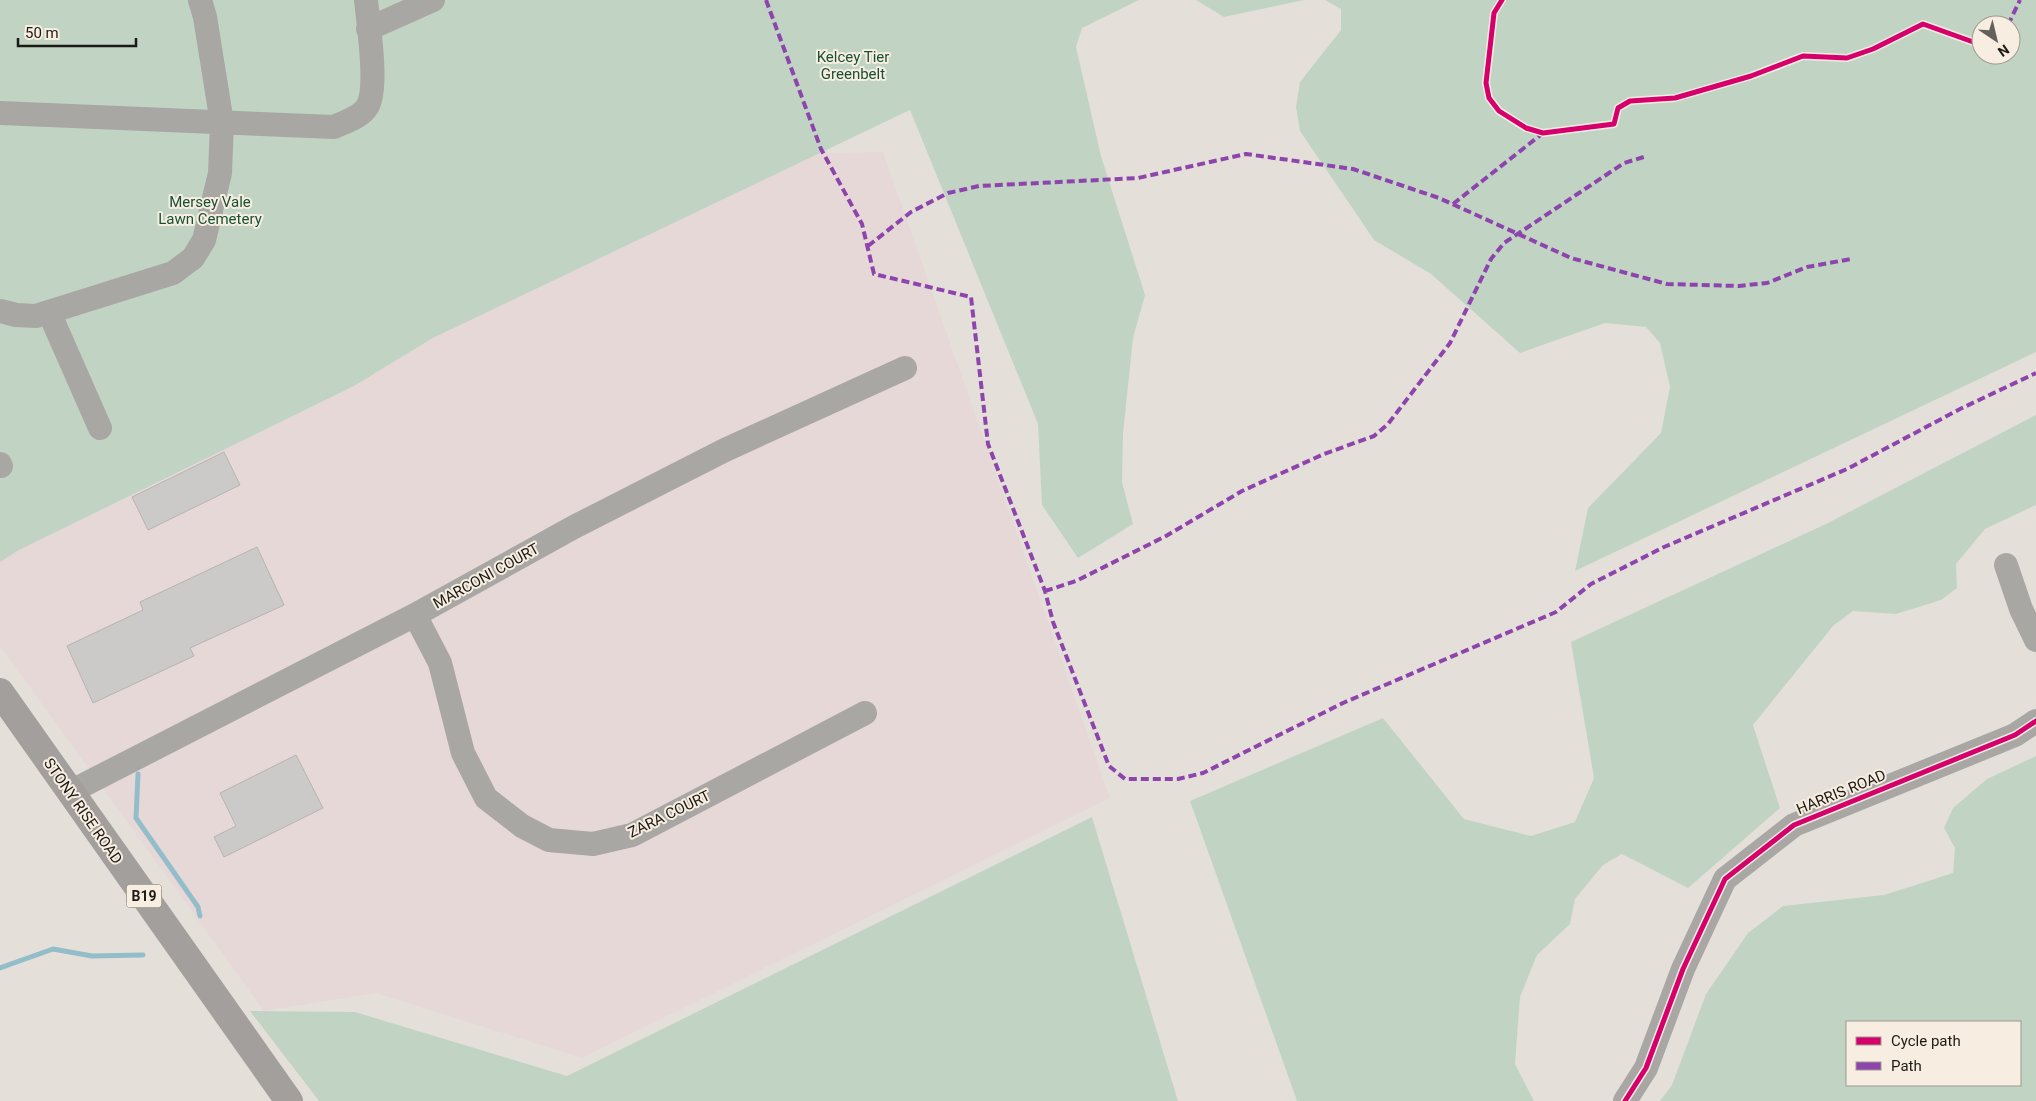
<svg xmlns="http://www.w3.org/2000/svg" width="2036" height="1101" viewBox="0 0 2036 1101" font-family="Roboto,sans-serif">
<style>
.industrial{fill:#e7d8d8}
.green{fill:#c1d4c4;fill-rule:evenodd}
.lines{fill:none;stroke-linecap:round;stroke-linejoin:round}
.stream{stroke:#94bdca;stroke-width:5}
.building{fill:#cccac9;stroke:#b6b3b3}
.minor{stroke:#a9a7a4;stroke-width:24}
.major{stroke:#a39f9d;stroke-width:28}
.quiet{stroke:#8e44ad;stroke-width:4;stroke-dasharray:8 4;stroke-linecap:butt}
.cycleway-casing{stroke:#f7eee1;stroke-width:8}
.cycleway{stroke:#d6006c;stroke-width:5}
.labels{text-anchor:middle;stroke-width:4;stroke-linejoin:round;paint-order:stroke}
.shield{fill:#f7eee1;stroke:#5e5a52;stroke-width:1}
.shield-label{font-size:14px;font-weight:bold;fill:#1d1a15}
.park-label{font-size:15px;fill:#165133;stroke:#f7eee1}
.street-label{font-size:15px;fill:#1d1a15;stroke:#f7eee1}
</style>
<rect width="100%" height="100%" fill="#e4e0d9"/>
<path class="industrial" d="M883 152 1110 798 582 1058 376 993 264 1011 0 646V545L819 153Z"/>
<path class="green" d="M0 0H1139L1082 28 1076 47 1101 156 1145 295 1133 338 1123 434 1122 482 1133 524 1078 558 1042 505 1038 424 910 110 433 338 354 386 19 550 0 562Z
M1196 0H1304L1224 17Z
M1325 0H2036V352L1575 571 1588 508 1661 433 1670 387 1660 343 1646 327 1605 323 1520 353 1431 274 1374 240 1300 131 1296 107 1300 82 1341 30V9ZM1981 25H2011V55H1981Z
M2036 415V505L1985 529 1956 564 1957 588 1941 600 1896 614 1853 611 1833 626 1753 725 1780 808 1688 888 1622 854 1603 865 1575 899 1570 924 1537 955 1520 997 1515 1064 1534 1101H1297L1190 801 1383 718 1464 819 1531 836 1575 822 1594 778 1571 642 1828 523Z
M2036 756V1101H1660L1672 1085 1706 994 1748 933 1783 906 1884 895 1953 873 1955 848 1944 828 1953 808 1987 779ZM1847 1022H2020V1085H1847Z
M1092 817 1178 1101H319L250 1011 355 1012 567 1076Z"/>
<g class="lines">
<path class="stream" d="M138 774 136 818 198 907 200 916
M0 968 53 949 92 956 143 955"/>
</g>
<path class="building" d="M224 452 240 485 148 530 132 497Z
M257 547 284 605 190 648 194 656 93 703 67 646 143 610 140 602Z
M296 755 323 808 224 857 214 837 236 826 220 793Z"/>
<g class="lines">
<path class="minor" d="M368 29 433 0
M0 113 334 127C345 122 361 117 367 107 379 89 368 23 366 0
M0 311 16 315 36 316 173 273 193 258 204 240 220 173 222 123 205 17 200 0
M49 312 100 428
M0 464 1 466
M2006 565 2021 609 2036 640
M415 615 440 663 463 753 486 798 522 826 549 840 593 844 632 835 865 713
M70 792 415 615 574 527 725 450 905 368
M1625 1101 1646 1068 1683 969 1725 879 1794 825 2015 735 2036 721"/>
<path class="major" d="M0 692 289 1101"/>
<path class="quiet" d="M766 0 821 149 862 224 874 274 971 297 988 444 1045 591 1053 622 1109 766 1125 779H1178L1203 773 1343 703 1556 612 1591 584 1664 547 1847 469 1960 409 2036 373
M2008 25 2020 0
M1453 204 1543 133
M868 246 911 212 948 193 979 186 1138 178 1246 154 1353 169 1439 198 1571 258 1667 284 1739 286 1767 283 1807 267 1851 259
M1045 591 1076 581 1166 536 1242 491 1324 454 1374 436 1388 424 1450 343 1491 259 1504 243 1624 163 1647 156"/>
<defs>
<path id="cycleway" d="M1502 0 1494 13 1486 83 1489 98 1499 111 1526 128 1543 133 1614 124 1618 108 1630 101 1675 98 1751 76 1803 56 1847 58 1873 49 1923 24 1976 43 1981 41
M1625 1101 1646 1068 1683 969 1725 879 1794 825 2015 735 2036 721"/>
</defs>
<use href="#cycleway" class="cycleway-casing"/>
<use href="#cycleway" class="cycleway"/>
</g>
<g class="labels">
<rect class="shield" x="126.5" y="884.5" width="35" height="23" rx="4"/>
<g class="shield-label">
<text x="144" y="901">B19</text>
</g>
<g class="park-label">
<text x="853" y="62">Kelcey Tier<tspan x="853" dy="17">Greenbelt</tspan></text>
<text x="210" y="207">Mersey Vale<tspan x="210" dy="17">Lawn Cemetery</tspan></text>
</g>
<g class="street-label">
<text transform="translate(486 576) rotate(-29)" y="5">MARCONI COURT</text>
<text transform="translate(1841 792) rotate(-22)" y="5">HARRIS ROAD</text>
<text transform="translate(83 811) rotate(55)" y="5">STONY RISE ROAD</text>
<text transform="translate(669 814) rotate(-26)" y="5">ZARA COURT</text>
</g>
</g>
<rect x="1846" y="1021" width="175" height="65" fill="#f7eee1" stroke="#a0998f"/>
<rect x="1856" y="1037" width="25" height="8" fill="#d6006c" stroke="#a0998f"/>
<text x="1891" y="1046" font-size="15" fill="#1d1a15">Cycle path</text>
<rect x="1856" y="1062" width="25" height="8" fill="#8e44ad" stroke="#a0998f"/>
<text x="1891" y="1071" font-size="15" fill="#1d1a15">Path</text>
<g transform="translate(1996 40) rotate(145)"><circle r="24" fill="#f7eee1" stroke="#a0998f"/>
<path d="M0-4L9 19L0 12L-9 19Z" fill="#635f5a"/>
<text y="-8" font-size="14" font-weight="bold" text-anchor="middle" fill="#1d1a15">N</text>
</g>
<path d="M18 38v8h118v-8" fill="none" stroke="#1d1a15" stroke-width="2.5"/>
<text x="25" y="38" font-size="15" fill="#1d1a15" stroke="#f7eee1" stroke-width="4" paint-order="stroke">50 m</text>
</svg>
